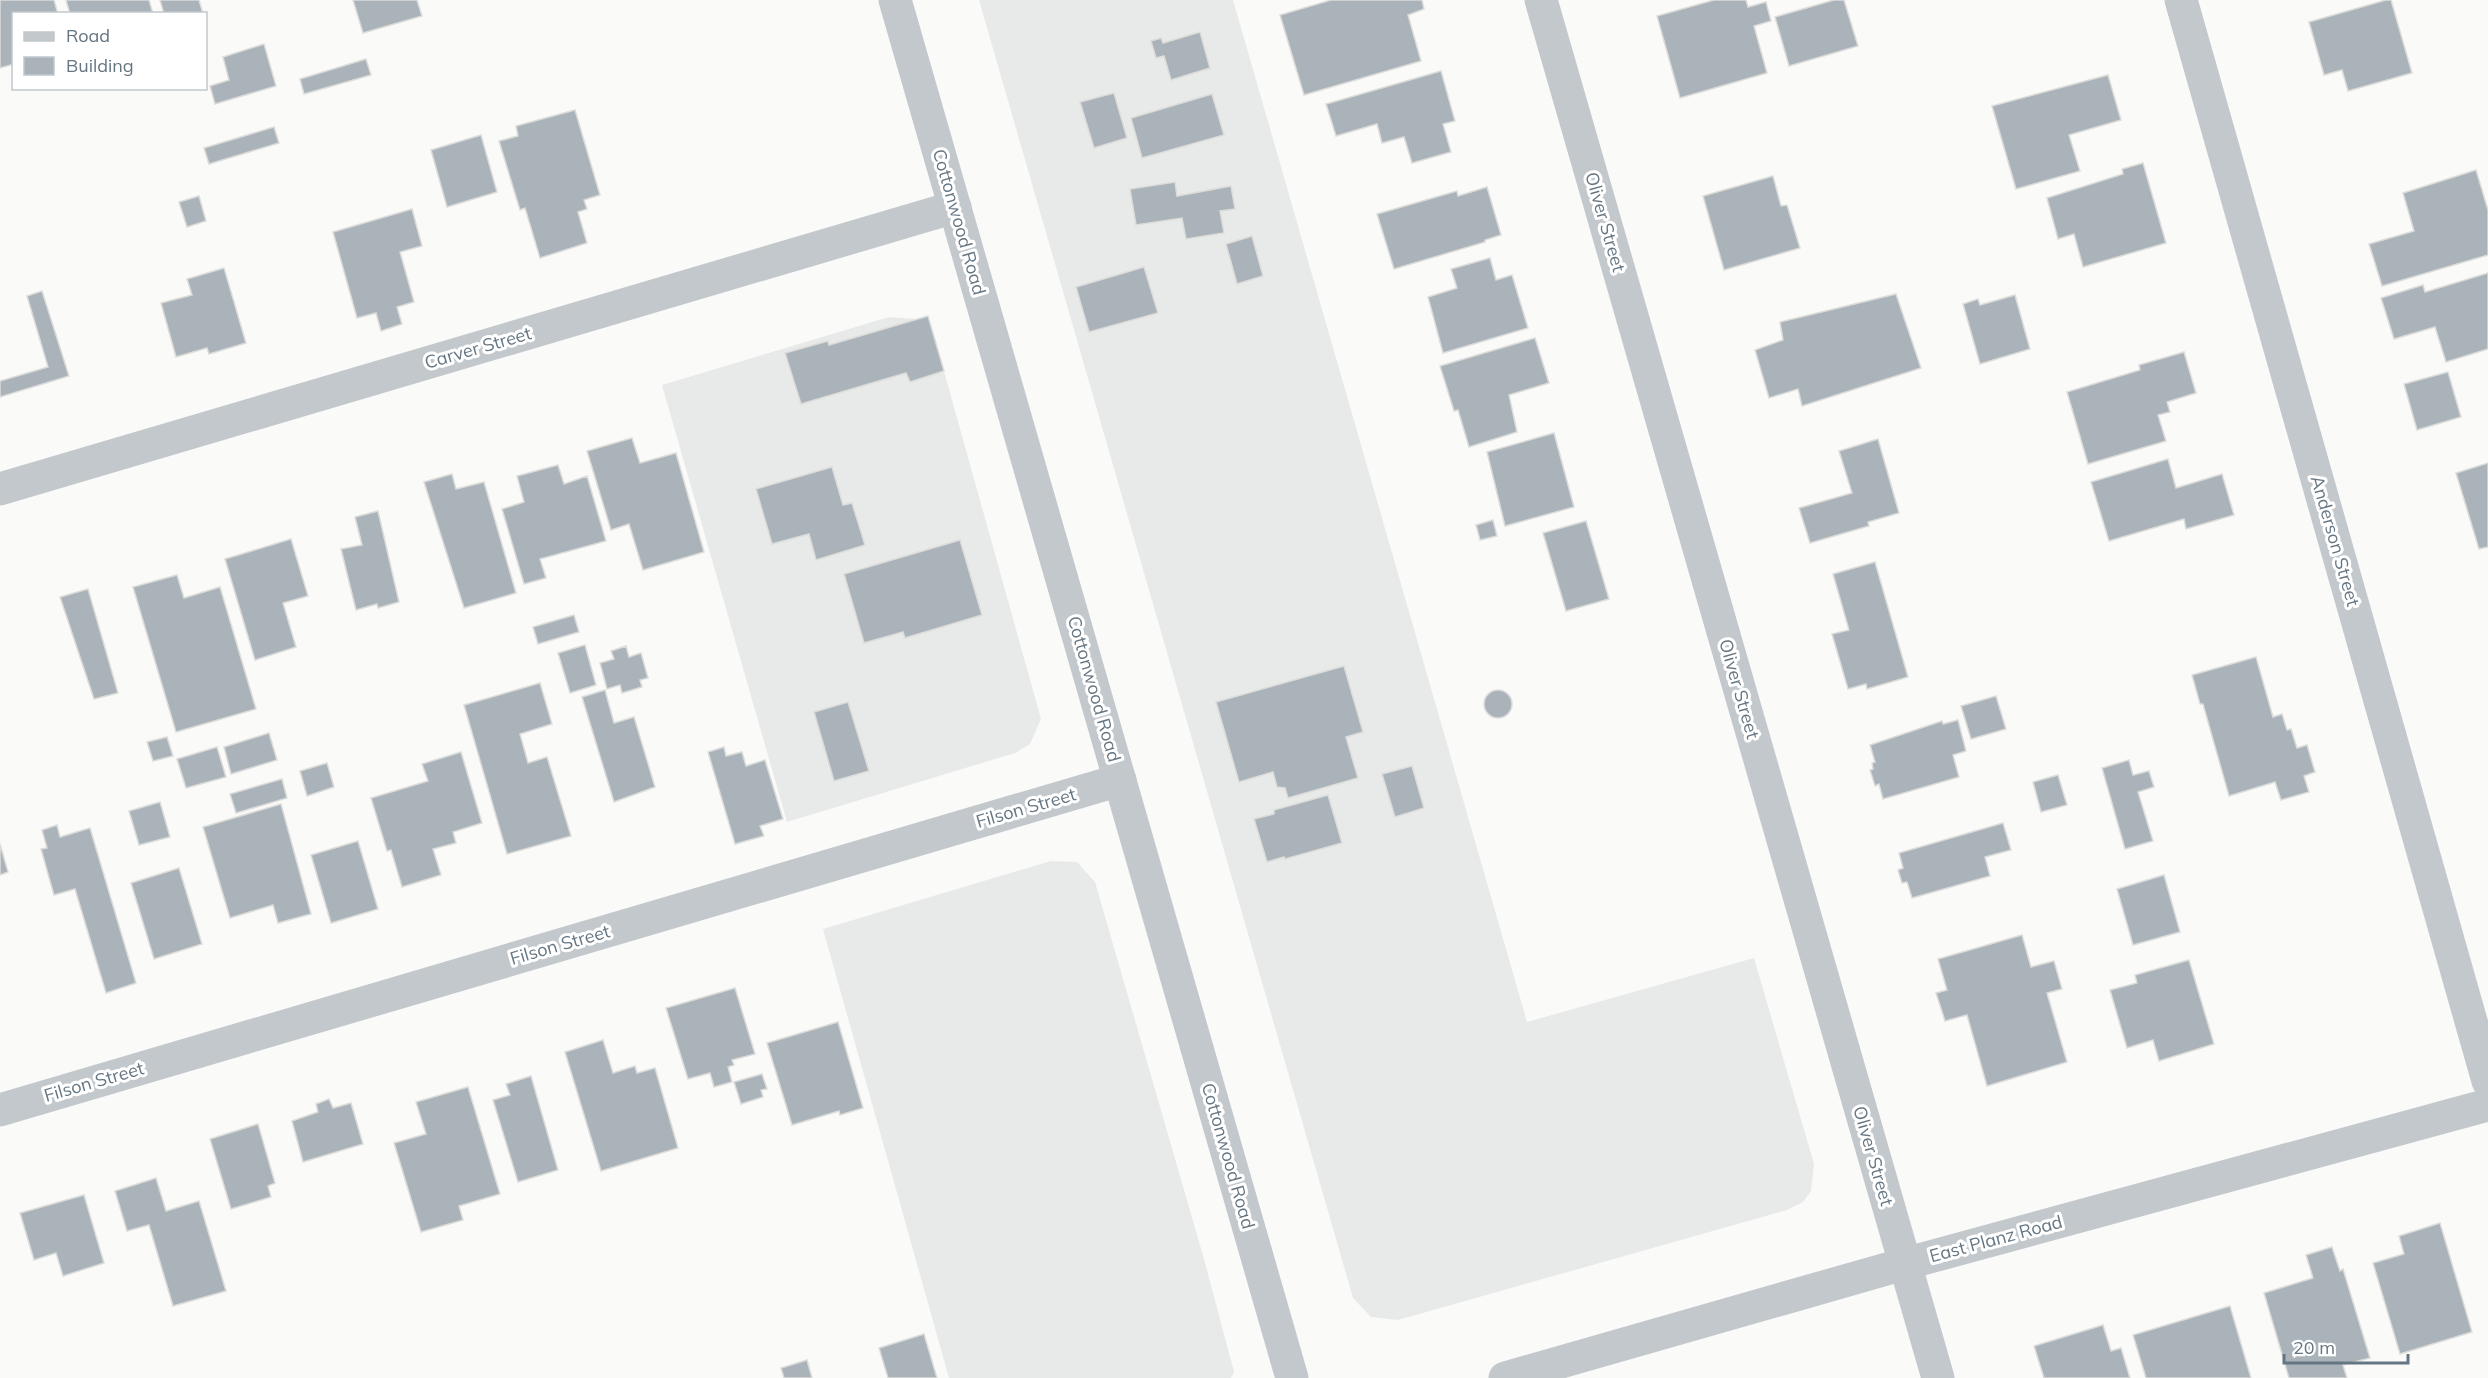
<svg xmlns="http://www.w3.org/2000/svg" width="2488" height="1378" viewBox="0 0 2488 1378" font-family="Mulish,sans-serif">
<style>
.built{fill:#e8e9e9}
.building{fill:#aab3b9;stroke:#dcdcda;stroke-width:1.5}
.lines{fill:none;stroke-linecap:round;stroke-linejoin:round}
.minor{stroke:#c3c8cc;stroke-width:33}
.tertiary{stroke:#c3c8cc;stroke-width:33}
.labels{text-anchor:middle;stroke-width:6;stroke-linejoin:round;paint-order:stroke}
.street-label{font-size:18px;fill:#657683;stroke:#fff}
</style>
<rect width="100%" height="100%" fill="#fafaf8"/>
<path class="built" d="M979 0H1233L1527 1022 1754 958 1814 1164 1811 1191 1803 1202 1787 1210 1398 1320 1371 1317 1353 1298Z
M889 317 916 319 935 339 1041 719 1030 744 1015 753 787 822 662 385Z
M1051 861 1077 862 1095 882 1204 1259 1234 1372 1231 1378H949L823 929Z"/>
<path class="building" d="M0 0H54L58 14H14V64L0 68Z
M66 0H149L153 14H70Z
M160 0H199L203 14H164Z
M353 0H417L422 16 363 33Z
M1331 0H1422L1424 9 1408 15 1421 61 1304 95 1280 15Z
M1714 0H1746L1748 7 1766 2 1771 21 1754 26 1767 73 1680 98 1657 16Z
M1834 0H1844L1858 46 1789 66 1775 17Z
M2386 0H2391L2412 73 2348 91 2342 70 2324 75 2309 22Z
M1200 32 1210 68 1171 80 1164 56 1156 58 1151 41 1161 38 1163 43Z
M264 44 276 86 215 104 210 86 229 80 223 57Z
M366 59 371 75 304 94 300 79Z
M1441 71 1455 121 1443 124 1451 152 1412 163 1404 137 1382 143 1377 124 1336 136 1326 104Z
M2108 75 2121 120 2069 135 2080 171 2016 189 1992 106Z
M1114 93 1127 138 1094 148 1080 102Z
M1212 94 1224 135 1142 158 1131 118Z
M575 110 600 195 584 200 587 209 578 212 587 243 540 258 525 208 520 210 499 141 518 136 516 126Z
M274 127 279 143 209 164 204 148Z
M481 135 497 192 447 207 431 150Z
M2143 163 2166 243 2083 267 2074 234 2058 239 2047 198 2123 174 2122 169Z
M2476 170 2488 210V255L2382 286 2369 244 2414 231 2403 193Z
M1773 176 1781 206 1787 205 1800 248 1724 270 1703 196Z
M1175 182 1177 196 1231 186 1235 209 1220 211 1224 233 1186 239 1182 218 1136 225 1130 189Z
M1487 187 1501 235 1485 240V242L1394 269 1377 214 1457 191 1458 196Z
M199 196 206 221 187 227 179 202Z
M412 209 422 246 400 252 414 302 397 307 402 324 381 331 376 313 357 318 333 232Z
M1252 236 1263 276 1237 284 1226 244Z
M1490 258 1496 280 1512 275 1528 328 1443 353 1428 297 1457 288 1451 269Z
M1144 267 1158 313 1089 332 1076 287Z
M224 268 246 343 209 354 207 348 176 357 161 303 192 295 187 279Z
M2488 273V349L2446 362 2435 327 2394 339 2381 298 2423 285 2425 292Z
M42 291 69 376 0 397V381L48 367 27 296Z
M1896 294 1921 368 1802 406 1798 389 1769 398 1755 350 1783 340 1780 322Z
M2015 295 2030 349 1980 364 1963 304 1978 299 1980 305Z
M928 316 944 371 910 382 906 373 801 404 785 353 828 341 829 345Z
M1535 338 1549 383 1509 395 1517 432 1469 447 1458 410 1454 411 1440 366Z
M2184 352 2196 393 2167 402 2170 412 2158 415 2166 441 2088 464 2067 392 2140 370 2139 365Z
M2448 372 2461 417 2417 430 2404 384Z
M1554 433 1574 507 1505 526 1487 452Z
M632 438 640 463 676 453 704 552 643 570 629 524 611 530 587 451Z
M1878 439 1899 513 1868 522 1869 526 1810 543 1799 508 1852 493 1839 451Z
M2168 459 2176 488 2222 474 2234 515 2186 529 2184 519 2109 541 2091 482Z
M2488 463V547L2479 549 2456 473Z
M558 465 564 484 587 476 606 541 540 559 546 578 524 584 502 509 524 502 517 476Z
M832 467 843 505 852 503 865 545 816 560 809 534 772 544 756 489Z
M452 474 456 489 484 482 516 593 464 608 424 482Z
M378 511 399 602 378 608 377 604 356 610 341 549 362 545 355 517Z
M1493 520 1497 536 1480 540 1476 525Z
M1586 521 1609 599 1566 611 1543 533Z
M291 539 308 596 283 603 296 647 255 660 225 559Z
M960 540 982 615 905 638 903 632 864 643 844 574Z
M1875 562 1908 677 1867 689 1866 684 1848 689 1832 634 1849 630 1833 574Z
M177 575 184 598 220 587 256 709 176 732 133 587Z
M88 589 118 693 94 699 60 597Z
M574 615 579 632 538 644 533 627Z
M585 645 596 685 570 693 558 653Z
M626 646 629 657 641 653 648 678 640 680 642 687 622 693 620 685 607 689 600 663 614 659 611 651Z
M2256 657 2273 717 2282 714 2287 730 2291 729 2297 748 2307 745 2315 772 2304 776 2309 792 2281 800 2275 782 2229 796 2203 704H2200L2192 675Z
M1344 666 1363 732 1346 737 1358 778 1288 798 1285 788 1277 787 1273 772 1239 782 1216 702Z
M540 683 552 724 520 734 528 763 547 757 571 836 507 854 464 705Z
M1484 704a14 14 0 1 1 28 0a14 14 0 1 1-28 0Z
M605 690 614 723 634 717 655 787 614 802 582 697Z
M1996 696 2006 729 1971 739 1961 706Z
M848 702 869 771 834 781 814 712Z
M1958 720 1966 751 1953 755 1959 777 1883 799 1879 784 1875 786 1870 770 1873 769 1872 763 1875 762 1870 745 1942 721 1943 724Z
M269 733 277 760 231 774 224 747Z
M167 737 173 756 153 761 147 742Z
M217 747 226 777 186 788 177 759Z
M724 747 726 756 742 752 746 766 765 760 783 819 760 826 764 836 735 844 708 752Z
M461 752 482 823 453 832 456 843 433 849 441 875 402 887 391 850 387 851 371 798 428 781 422 764Z
M2129 760 2133 775 2149 771 2154 787 2138 792 2153 841 2125 849 2102 768Z
M327 763 334 787 307 796 300 771Z
M1412 766 1424 808 1395 817 1382 774Z
M2058 775 2067 805 2041 812 2033 782Z
M282 779 287 798 236 813 230 794Z
M1328 795 1342 843 1285 859 1284 857 1267 862 1254 819 1274 814V810Z
M160 802 170 837 139 845 129 811Z
M281 804 311 914 278 923 273 905 230 918 203 827Z
M2003 823 2011 850 1985 857 1990 876 1912 898 1907 882 1902 883 1898 870 1903 868 1899 853Z
M57 825 60 837 90 828 136 983 106 993 75 889 54 895 41 849 47 848 42 830Z
M358 841 378 909 331 923 311 855Z
M0 844 8 872 0 875Z
M179 868 202 944 154 959 131 883Z
M2164 875 2180 932 2133 945 2117 889Z
M2022 935 2031 967 2054 961 2062 989 2047 993 2067 1062 1987 1086 1967 1015 1945 1021 1936 993 1947 990 1938 959Z
M2189 960 2214 1044 2159 1061 2153 1040 2127 1048 2110 990 2137 983 2135 975Z
M735 988 755 1054 732 1060 734 1065 728 1067 732 1082 714 1087 710 1073 688 1079 666 1008Z
M838 1022 863 1108 840 1115 839 1111 792 1125 767 1043Z
M603 1040 613 1073 635 1066 637 1073 655 1068 678 1148 601 1171 565 1052Z
M762 1074 767 1089 761 1090 763 1097 741 1104 734 1082Z
M531 1076 558 1170 518 1182 493 1100 510 1095 506 1084Z
M468 1087 500 1194 459 1206 463 1220 421 1232 394 1143 426 1134 416 1102Z
M329 1099 333 1108 351 1103 363 1144 303 1162 292 1121 318 1112 316 1104Z
M258 1124 275 1183 268 1186 271 1197 231 1209 210 1139Z
M156 1178 166 1211 199 1201 226 1291 173 1306 149 1225 127 1231 115 1191Z
M84 1195 104 1263 63 1276 56 1253 34 1260 20 1213Z
M2440 1223 2472 1332 2400 1354 2373 1263 2404 1254 2399 1236Z
M2332 1247 2340 1271 2343 1269 2370 1358 2343 1365 2347 1378H2289L2264 1293 2313 1278 2306 1255Z
M2230 1306 2251 1378H2146L2133 1335Z
M2103 1325 2111 1351 2121 1348 2130 1378H2044L2034 1346Z
M924 1334 937 1378H888L879 1348Z
M807 1360 812 1378H784L781 1368Z"/>
<g class="lines">
<path class="minor" d="M1541 0 1938 1378
M2181 0 2488 1081
M0 489 955 207
M0 1110 1120 780"/>
<path class="tertiary" d="M895 0 1292 1378
M1505 1378 1904 1264 2488 1105"/>
</g>
<g class="labels">
<g class="street-label">
<text transform="translate(959 222) rotate(74)" y="6">Cottonwood Road</text>
<text transform="translate(1605 222) rotate(74)" y="6">Oliver Street</text>
<text transform="translate(478 348) rotate(-16)" y="6">Carver Street</text>
<text transform="translate(2335 541) rotate(74)" y="6">Anderson Street</text>
<text transform="translate(1094 689) rotate(74)" y="6">Cottonwood Road</text>
<text transform="translate(1739 689) rotate(74)" y="6">Oliver Street</text>
<text transform="translate(1026 808) rotate(-16)" y="6">Filson Street</text>
<text transform="translate(560 945) rotate(-16)" y="6">Filson Street</text>
<text transform="translate(94 1082) rotate(-16)" y="6">Filson Street</text>
<text transform="translate(1228 1156) rotate(74)" y="6">Cottonwood Road</text>
<text transform="translate(1873 1156) rotate(74)" y="6">Oliver Street</text>
<text transform="translate(1996 1239) rotate(-15)" y="6">East Planz Road</text>
</g>
</g>
<rect x="12" y="12" width="195" height="78" fill="#ffffff" stroke="#c1c8cd" stroke-width="1.5"/>
<rect x="24" y="32" width="30" height="9" fill="#c3c8cc" stroke="#c1c8cd" stroke-width="1.5"/>
<text x="66" y="42" font-size="18" fill="#657683">Road</text>
<rect x="24" y="57" width="30" height="18" fill="#aab3b9" stroke="#c1c8cd" stroke-width="1.5"/>
<text x="66" y="72" font-size="18" fill="#657683">Building</text>
<path d="M2284 1354v9h124v-9" fill="none" stroke="#657683" stroke-width="3"/>
<text x="2293" y="1354" font-size="18" fill="#657683" stroke="#ffffff" stroke-width="4.5" paint-order="stroke">20 m</text>
</svg>
